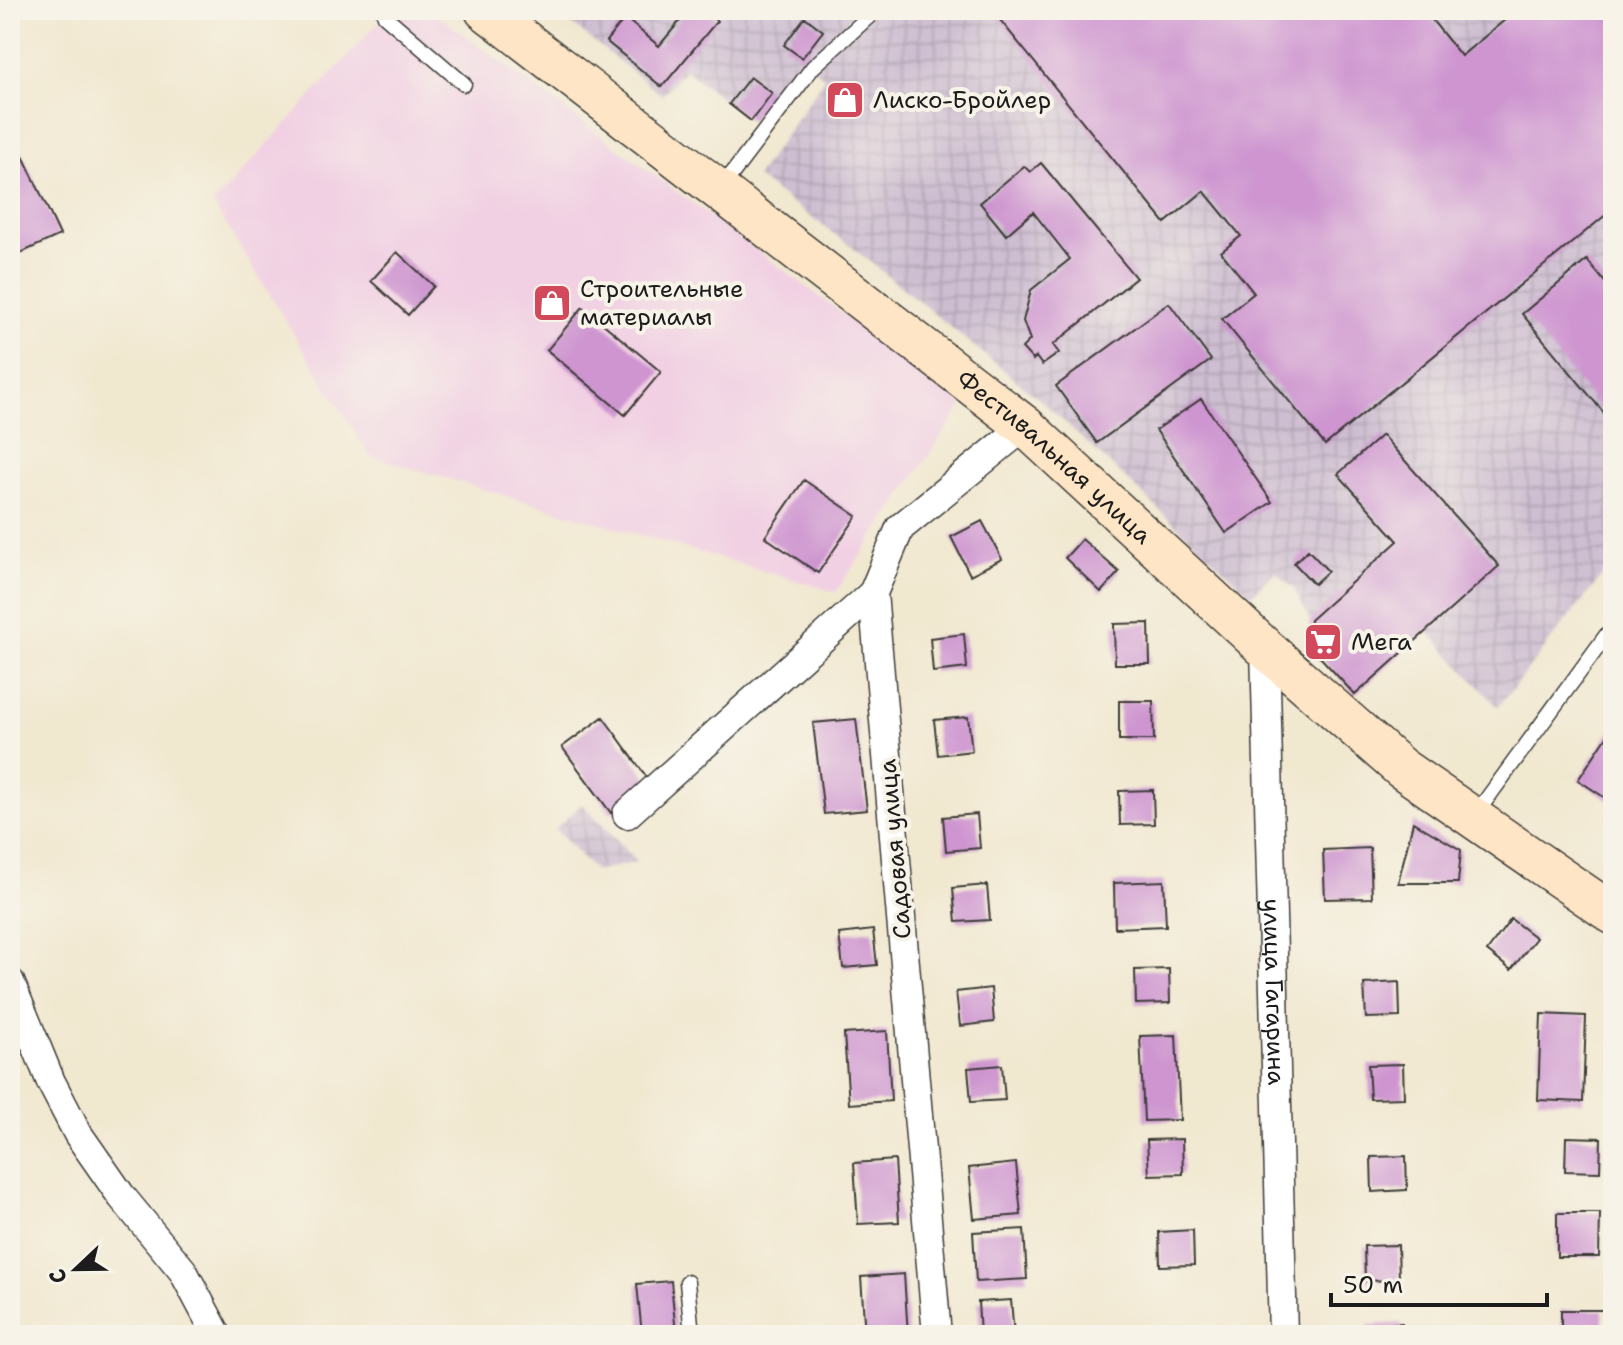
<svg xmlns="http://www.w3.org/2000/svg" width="1623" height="1345" viewBox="0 0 1623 1345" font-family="'Shantell Sans',sans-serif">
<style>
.built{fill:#f1d0e3}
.industrial{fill:url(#industrial-grid)}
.building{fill:#ce95d0}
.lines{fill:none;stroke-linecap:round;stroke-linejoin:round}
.lane-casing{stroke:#3c3b37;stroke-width:17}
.street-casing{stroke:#3c3b37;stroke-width:31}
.secondary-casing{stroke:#3c3b37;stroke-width:43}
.lane{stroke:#fff;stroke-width:14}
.street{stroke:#fff;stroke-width:28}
.secondary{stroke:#fee5c5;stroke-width:40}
.labels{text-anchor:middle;stroke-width:8;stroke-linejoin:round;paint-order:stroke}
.poi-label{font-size:24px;fill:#1c1c1c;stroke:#f7f3e8;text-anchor:start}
.street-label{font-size:24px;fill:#1c1c1c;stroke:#f7f3e8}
</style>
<defs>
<pattern id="industrial-grid" width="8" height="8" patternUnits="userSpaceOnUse" patternTransform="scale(2)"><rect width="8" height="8" fill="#cebed1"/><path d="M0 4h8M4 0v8" fill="none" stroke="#b0a3b3"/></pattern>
</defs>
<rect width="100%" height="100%" fill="#f7f3e8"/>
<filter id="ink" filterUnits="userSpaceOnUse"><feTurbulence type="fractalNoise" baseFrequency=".0125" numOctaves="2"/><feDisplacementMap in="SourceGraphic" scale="16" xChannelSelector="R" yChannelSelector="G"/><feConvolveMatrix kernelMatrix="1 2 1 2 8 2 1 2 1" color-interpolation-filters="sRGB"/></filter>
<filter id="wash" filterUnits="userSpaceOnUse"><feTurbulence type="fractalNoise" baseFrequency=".006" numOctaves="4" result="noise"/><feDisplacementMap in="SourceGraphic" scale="32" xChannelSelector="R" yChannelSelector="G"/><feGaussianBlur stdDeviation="1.8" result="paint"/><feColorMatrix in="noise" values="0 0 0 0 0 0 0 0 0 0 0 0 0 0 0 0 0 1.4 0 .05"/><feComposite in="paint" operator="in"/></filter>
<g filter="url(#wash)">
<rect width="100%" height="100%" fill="#f1e8d0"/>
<path class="built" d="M390 10H430L964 403 836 592 370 456 213 204Z"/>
<path class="industrial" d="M554 10H1613V562L1498 707 1427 630 1372 679 1343 591 1310 620 1293 587 1275 572 1251 595 1044 403 852 247 756 177 825 78 803 59 772 93 751 121 685 69 662 95Z
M582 804 637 862 595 871 555 829Z"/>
<g id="blocks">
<path class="building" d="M689 10H703L717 21 662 87 606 41 625 18 659 46Z
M992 10H1359L1364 16 1371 10H1424L1461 56 1517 10H1613V209L1325 445 1222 319 1254 293 1221 252 1241 236 1204 191 1165 223Z
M805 17 823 31 802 58 784 45Z
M750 77 772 93 751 121 729 104Z
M17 143 60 235 10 258V146Z
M1041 163 1136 278 1053 345 1059 353 1042 365 1036 357 1033 360 1022 348 1030 340 1023 321 1031 290 1070 259 1033 212 1006 235 980 203 1024 166 1030 172Z
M397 252 434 286 408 315 371 281Z
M1587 260 1613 292V424L1522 314Z
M1169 303 1211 360 1097 443 1056 386Z
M583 307 661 372 625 415 547 350Z
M1201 399 1272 502 1226 533 1156 430Z
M1382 435 1499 566 1355 695 1307 643 1310 620 1398 541 1338 474Z
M804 480 857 516 818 573 765 537Z
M982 521 1002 559 970 575 951 537Z
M1082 539 1119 572 1101 592 1065 558Z
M1308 550 1328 571 1314 584 1294 563Z
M1149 623 1150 664H1115L1114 624Z
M964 634 967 668 933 672 930 638Z
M1119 701H1153L1154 740H1119Z
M603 717 651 783 611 813 562 747Z
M968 717 972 751 938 755 934 720Z
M856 719 867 810 824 814 813 723Z
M1613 727V803L1578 780Z
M1153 790 1154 824 1120 825 1119 791Z
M977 814 980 848 946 851 943 817Z
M1413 822 1461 850 1458 883H1398Z
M1370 848 1372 898 1325 899 1323 850Z
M1164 881 1166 926 1115 928 1114 883Z
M987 885 990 920 956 922 953 888Z
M1511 919 1536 938 1511 970 1487 951Z
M873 930 877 965 843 968 839 934Z
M1169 969 1170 1003 1136 1004 1135 970Z
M1399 982 1400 1017 1366 1018 1364 984Z
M991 988 994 1022 960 1026 956 992Z
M1541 1014 1586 1016 1583 1102 1538 1100Z
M887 1031 891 1101 849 1104 844 1034Z
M1176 1035 1180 1120 1144 1121 1140 1036Z
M1403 1064 1404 1098 1370 1099 1368 1065Z
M1002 1065 1005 1100 971 1102 968 1068Z
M1566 1137 1601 1138 1600 1172 1565 1171Z
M1182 1139 1183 1174 1149 1175 1147 1140Z
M1406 1156 1407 1190 1372 1192 1371 1157Z
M895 1160 899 1222 858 1224 854 1163Z
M1016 1163 1021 1215 974 1219 969 1168Z
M1557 1213H1600L1599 1257H1557Z
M1024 1229 1027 1279 976 1282 973 1232Z
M1193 1230 1194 1265 1160 1266 1159 1232Z
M1398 1245 1399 1280 1365 1281 1364 1246Z
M904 1274 908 1335H865L861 1277Z
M671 1281 676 1335H642L637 1284Z
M1011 1300 1014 1335H980L978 1302Z
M1561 1310H1603V1335H1561Z
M1402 1323 1403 1335H1368V1325Z
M1173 1329H1200V1335H1173Z"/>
</g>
</g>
<g filter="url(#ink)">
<use href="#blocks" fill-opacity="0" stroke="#3c3b37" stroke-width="2"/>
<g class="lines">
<defs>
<path id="lane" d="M383 10 385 16 464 84
M722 187 813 67 876 10
M1475 815 1608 633 1613 636
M687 1282 692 1335"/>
<g id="street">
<path id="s1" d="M1265 648 1283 1335"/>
<path d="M627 814 873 593"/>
<path d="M10 982 51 1082 78 1134 122 1197 183 1271 217 1335"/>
<path d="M937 1335 873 593 900 528 1025 426"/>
</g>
<g id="secondary">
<path id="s2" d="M485 10 1025 426 1265 648 1401 768 1613 914"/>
</g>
</defs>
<use href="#lane" class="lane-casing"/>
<use href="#street" class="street-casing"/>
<use href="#secondary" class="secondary-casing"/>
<use href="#lane" class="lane"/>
<use href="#street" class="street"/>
<use href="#secondary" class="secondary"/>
</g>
</g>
<defs>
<symbol id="shop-square" viewBox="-11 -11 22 22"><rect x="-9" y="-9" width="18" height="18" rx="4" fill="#d1495b" stroke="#f7f3e8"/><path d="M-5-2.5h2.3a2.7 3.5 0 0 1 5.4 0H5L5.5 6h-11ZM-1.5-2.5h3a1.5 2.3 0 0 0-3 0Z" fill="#fff"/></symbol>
<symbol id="supermarket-square" viewBox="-11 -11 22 22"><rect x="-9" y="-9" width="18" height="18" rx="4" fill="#d1495b" stroke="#f7f3e8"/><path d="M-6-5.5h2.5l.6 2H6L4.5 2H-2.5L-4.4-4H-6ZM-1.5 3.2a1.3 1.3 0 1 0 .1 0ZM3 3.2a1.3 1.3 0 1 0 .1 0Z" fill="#fff"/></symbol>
</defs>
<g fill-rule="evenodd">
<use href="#shop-square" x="823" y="78" width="44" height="44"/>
<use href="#shop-square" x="530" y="281" width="44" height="44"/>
<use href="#supermarket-square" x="1301" y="620" width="44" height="44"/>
</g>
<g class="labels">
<g class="poi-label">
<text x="873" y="108">Лиско-Бройлер</text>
<text x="580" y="297">Строительные<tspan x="580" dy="28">материалы</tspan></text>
<text x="1351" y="650">Мега</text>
</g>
<g class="street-label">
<text dy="8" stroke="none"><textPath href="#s2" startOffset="724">Фестивальная улица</textPath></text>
<text transform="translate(895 849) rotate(-95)" y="8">Садовая улица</text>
<text dy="8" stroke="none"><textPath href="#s1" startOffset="344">улица Гагарина</textPath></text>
</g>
</g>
<rect width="1623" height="1345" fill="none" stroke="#f7f3e8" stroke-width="40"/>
<g transform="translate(76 1269) rotate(248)" stroke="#f7f3e8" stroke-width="6" paint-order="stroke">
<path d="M0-6L14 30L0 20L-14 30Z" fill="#1c1c1c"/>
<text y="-12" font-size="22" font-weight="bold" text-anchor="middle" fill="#1c1c1c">С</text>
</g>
<path d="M1331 1293v12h216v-12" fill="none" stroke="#1c1c1c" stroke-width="4"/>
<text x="1343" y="1293" font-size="24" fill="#1c1c1c" stroke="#f7f3e8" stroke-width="6" paint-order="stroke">50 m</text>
</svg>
